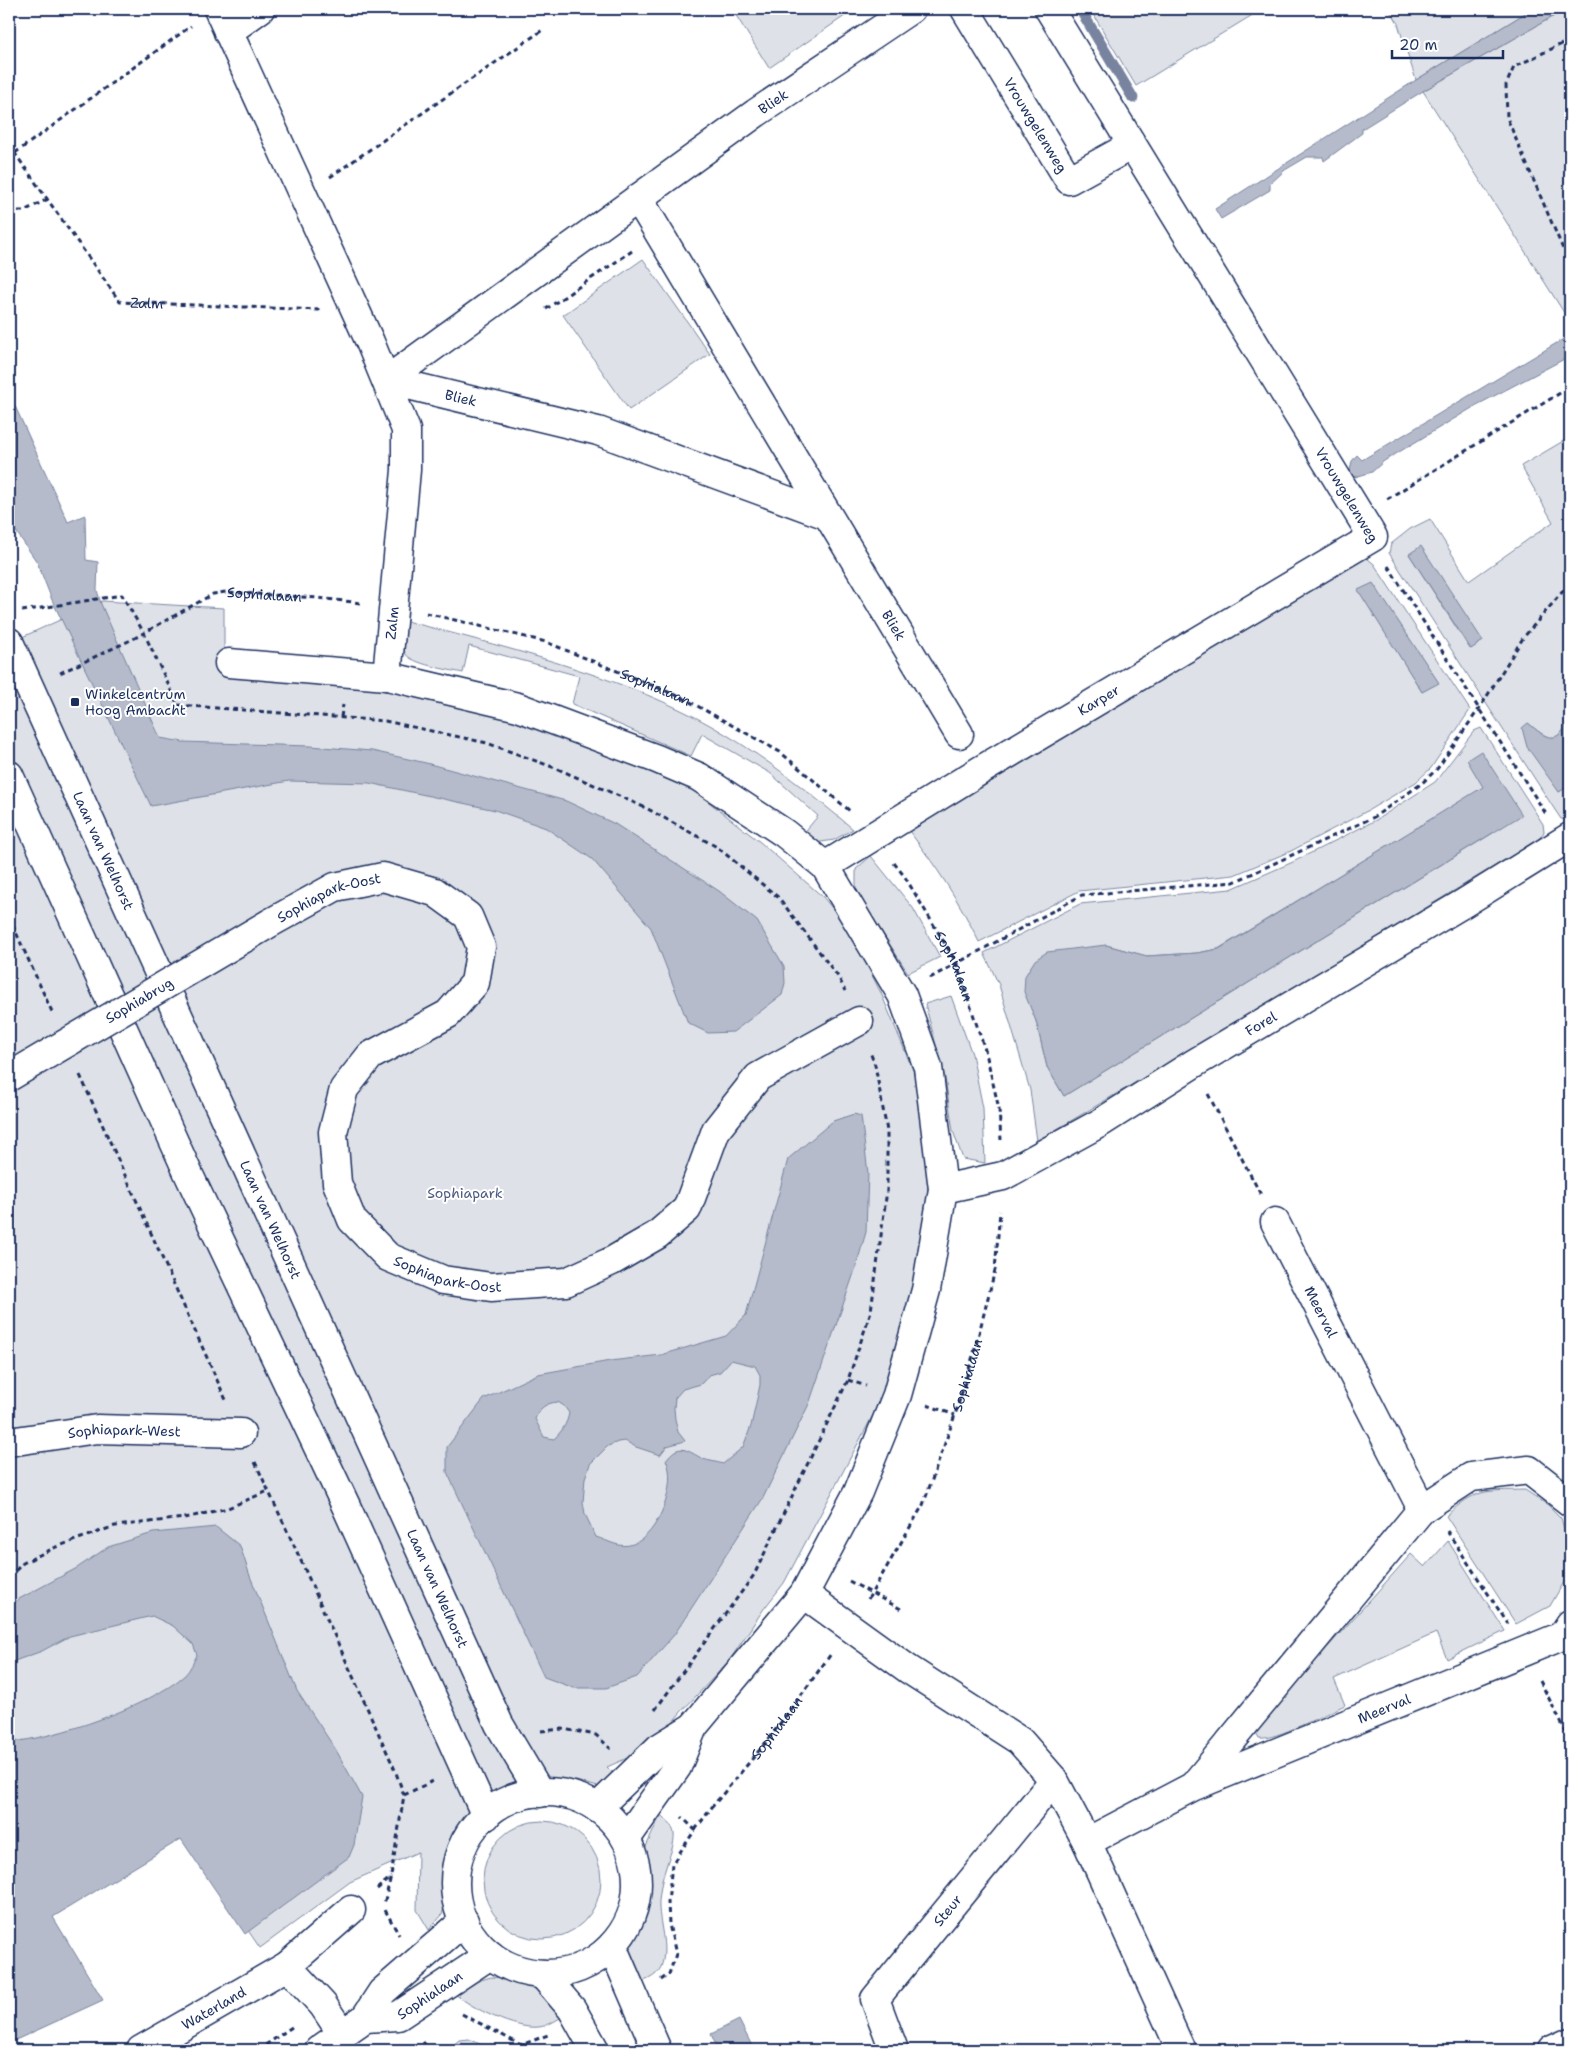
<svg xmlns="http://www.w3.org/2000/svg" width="1579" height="2059" viewBox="0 0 1579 2059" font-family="'Shantell Sans',sans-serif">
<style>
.green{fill:#dee1e7;stroke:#7c88a2;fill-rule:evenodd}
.water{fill:#b5bbca;stroke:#77839f;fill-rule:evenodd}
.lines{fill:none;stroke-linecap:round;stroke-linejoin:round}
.stream{stroke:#77839f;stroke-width:11}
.street-casing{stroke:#1b2f5e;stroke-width:31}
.secondary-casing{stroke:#1b2f5e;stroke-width:31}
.path{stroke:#1b2f5e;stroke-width:3;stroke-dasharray:5 4;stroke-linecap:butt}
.street{stroke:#fff;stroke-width:28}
.secondary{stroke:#fff;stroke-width:28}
.street-bridge-casing{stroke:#1b2f5e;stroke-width:31;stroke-linecap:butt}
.street-bridge{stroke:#fff;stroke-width:28}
.poi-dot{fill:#1b2f5e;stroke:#fff;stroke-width:2}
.labels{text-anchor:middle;stroke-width:4;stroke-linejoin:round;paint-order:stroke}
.street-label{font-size:14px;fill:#1b2f5e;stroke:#fff}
.poi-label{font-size:14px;fill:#1b2f5e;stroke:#fff;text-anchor:start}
.park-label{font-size:14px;fill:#4c5c80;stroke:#fff}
</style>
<rect width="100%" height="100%" fill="#fff"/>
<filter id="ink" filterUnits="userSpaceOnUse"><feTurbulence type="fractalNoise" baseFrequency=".02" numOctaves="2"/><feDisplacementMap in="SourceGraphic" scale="10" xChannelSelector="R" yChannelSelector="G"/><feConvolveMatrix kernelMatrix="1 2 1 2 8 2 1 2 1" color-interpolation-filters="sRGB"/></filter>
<g filter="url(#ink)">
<path class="green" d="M732 9H855L769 68Z
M1090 9H1257L1259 11 1136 86Z
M1388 9H1532L1416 80 1397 21Z
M1566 9H1570V322L1423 91Z
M643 259 710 354 629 410 563 315Z
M1570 437V720C1556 746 1547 739 1528 723L1559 792 1570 785V820L1561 819 1553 807 1389 553 1391 544 1410 529 1430 519 1469 581 1553 522 1521 466ZM1409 554 1483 641 1470 649Z
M1367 558 1374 564 1470 710 1431 768 1416 782 1369 810 1291 851 1234 875 1079 891 979 942C960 902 936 866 909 831L1357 562ZM1373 584 1438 682 1422 692 1359 590Z
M102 601 224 608V673L380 688 483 708 682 781 760 842 823 897 847 926 881 993 917 1080 930 1200 915 1278 881 1400 784 1583 763 1610 729 1661 681 1712 652 1747 607 1767 616 1776 598 1787 576 1781 453 1836 447 1853 445 1904 442 1915 429 1930 417 1910 418 1852 350 1882 260 1948 180 1831 9 1917V643Z
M406 621C497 645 594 669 679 709 742 739 800 784 853 829L834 840 815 843 802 835 818 816 770 773 702 734 691 756 572 704 579 676 469 646 463 673C450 670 410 664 405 653 400 644 404 631 406 621Z
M1481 728 1543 824 1544 832 1539 839 1271 1002 1037 1141 1030 1090 999 985 984 953 1080 904 1231 889 1293 862 1376 820 1435 782 1474 731ZM1484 787 1493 833 1064 1096 1047 1067 1036 1021 1025 992 1106 945 1146 956 1197 953 1218 949Z
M871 856 913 908 940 957 908 973 856 891V869Z
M951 996 972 1054 983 1108 985 1163 963 1159 953 1131 945 1078 925 1004Z
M1525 1490 1548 1505 1561 1518 1568 1543V1575L1550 1606 1516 1624 1446 1516C1476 1488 1485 1491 1525 1490Z
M1448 1541 1505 1631 1447 1659 1436 1633 1334 1679 1345 1705C1329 1712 1274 1741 1259 1738L1256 1732 1268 1714 1411 1554 1425 1567Z
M661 1814C667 1820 672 1825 674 1833 675 1845 669 1856 666 1867 662 1878 660 1890 659 1901 658 1923 669 1946 661 1967 656 1978 644 1981 633 1985L628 1970 629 1949 644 1912 648 1894 649 1877 645 1849Z
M483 1880a59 59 0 1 1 118 0a59 59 0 1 1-118 0Z
M491 1977C529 1979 540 1990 564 2016 556 2020 548 2026 539 2027 516 2030 471 2008 454 1993L467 1984Z
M469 2039 492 2050H455L452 2046 459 2040Z"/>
<path class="water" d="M1532 9H1566L1423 91 1362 129V133L1324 161 1323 157H1307L1285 170 1270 184V190L1221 219 1215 209 1416 80Z
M1570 335V356L1477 405 1384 461 1372 472 1355 477 1350 471 1352 461 1357 455 1362 460Z
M9 393 68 522 85 515 86 560 98 562 97 590 101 604 160 738 183 742 310 746 372 751 426 763 566 801 615 824 719 891 757 921 784 966 785 983 782 995 733 1032 708 1033 688 1023 651 928 592 859 546 828 495 810 369 783 289 781 151 806 52 600 37 562 17 533 9 515Z
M1421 546 1483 641 1471 649 1409 554Z
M1373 583 1439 683 1422 692 1358 590Z
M1570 720V785L1559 792 1527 747 1522 728 1528 723C1547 739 1556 746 1570 720Z
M1481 751 1522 815 1064 1096 1047 1067 1036 1021 1024 992 1025 976 1035 960 1047 952 1106 945 1147 956 1197 953 1219 949 1483 787 1467 760Z
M854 1114 861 1116 868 1173 866 1232 855 1270 809 1404 763 1498 674 1635 637 1677 606 1688H574L544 1677 447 1472V1447L484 1399 538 1374 610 1361 661 1355 726 1336 746 1315 788 1159 833 1121ZM731 1360 755 1366 760 1375V1385L751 1426 743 1447 723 1464C717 1462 709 1461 703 1459 686 1450 679 1442 666 1460 678 1483 658 1536 633 1544 620 1549 609 1541 596 1537L585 1514 583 1502 585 1478 590 1464 608 1446 618 1442 625 1441 636 1447 660 1455 667 1446 685 1441 678 1432 675 1419 674 1408 675 1398 683 1389 701 1384 709 1375 720 1372ZM558 1402 564 1406 569 1413C567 1424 562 1431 554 1439L544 1437 535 1419C540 1407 546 1403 558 1402Z
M216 1527 240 1546 250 1576 297 1691 336 1750 362 1797 354 1845 349 1857 245 1934 181 1839 53 1917 103 2000 9 2043V1742C55 1739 150 1706 185 1675 190 1670 194 1661 197 1655L193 1644 173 1626 152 1616 70 1636 42 1651 9 1663V1607L19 1599 77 1568 108 1547 153 1533Z
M739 2020 754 2050H718L711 2034Z"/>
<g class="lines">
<path class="stream" d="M1080 9 1133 98"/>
<defs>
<g id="street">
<path d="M218 9 370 342 406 430V470L387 676"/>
<path id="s7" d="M965 9 1069 180 1132 145"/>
<path d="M228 32 260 9"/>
<path id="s8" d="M638 198 959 734"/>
<path id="s9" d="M387 380 756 113 911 9"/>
<path id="s10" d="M387 380 598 431 827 515"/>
<path d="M229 663 387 676 518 707 657 759 699 777 784 833 825 866 902 995 928 1067 943 1189 926 1290 897 1395 858 1492 804 1594 693 1727 659 1748 597 1808"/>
<path id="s11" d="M825 866 981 770 1373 537 1049 9"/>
<path id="s12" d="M270 923 335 887 383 877 435 892 468 916 481 947 475 983 448 1014 370 1056 344 1089 333 1132 337 1183 352 1220 388 1257 443 1280 491 1287 566 1282 612 1261 657 1235 687 1209 716 1130 758 1077 859 1021"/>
<path id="s13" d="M943 1189 1003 1176 1100 1123 1193 1064 1464 903 1570 837"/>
<path id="s14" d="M1275 1222 1422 1509"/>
<path id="s15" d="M9 1442 97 1429 241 1433"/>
<path d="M804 1594 908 1669 1020 1741 1054 1780 1087 1842 1181 2050"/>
<path d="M1195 1784 1422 1509 1471 1477 1529 1470 1570 1502"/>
<path d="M626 1839 677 1767 693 1727"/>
<path id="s16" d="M1087 1842 1192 1787 1562 1636 1570 1624"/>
<path d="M287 1966 323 2005 343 2035"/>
<path id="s17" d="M141 2050 287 1966 351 1910"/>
<path id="s18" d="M894 2050 875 1999 1054 1780"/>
<path d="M1552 2050 1570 2042"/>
</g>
<g id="secondary">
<path id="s19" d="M9 642 499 1724 540 1793"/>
<path d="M9 775 189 1175 346 1506 486 1816"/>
<circle cx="546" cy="1883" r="91"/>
<path d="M612 1946 657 2050"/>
<path d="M542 1974 572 2009 595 2050"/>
<path id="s20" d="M365 2018 398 2016 490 1955"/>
<path d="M319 2050 365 2018 382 1992 464 1921"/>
</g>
</defs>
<use href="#street" class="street-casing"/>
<use href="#secondary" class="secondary-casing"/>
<g class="path">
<path d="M1570 40 1514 67 1506 85 1507 118 1563 249 1570 255"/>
<path id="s1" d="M9 145 120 302 320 310"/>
<path d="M15 153 191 26"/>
<path d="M330 177 544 29"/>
<path d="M9 211H24L48 199"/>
<path d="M546 309 632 251"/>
<path d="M1387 499 1570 387"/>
<path d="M1388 566 1546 814"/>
<path d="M22 611 122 595 144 633 178 705 385 721 487 743 558 769 646 808 717 847 779 898 839 978 845 991"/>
<path id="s2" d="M426 613 546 642 683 698 780 752 850 811"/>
<path id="s3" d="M60 673 133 639 213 594 226 592 318 598 361 603"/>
<path d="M341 717 343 705"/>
<path id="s4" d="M894 863 905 877 956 962 986 1053 999 1109 1001 1140"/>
<path d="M9 917 53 1014"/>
<path d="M930 978 1082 895 1234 882 1374 817 1421 784 1437 769 1479 709 1523 638 1570 583"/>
<path d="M80 1075 226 1400"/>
<path d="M1208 1094 1261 1195"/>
<path d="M848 1380 866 1386"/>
<path d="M927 1405 955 1415"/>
<path d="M255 1462 297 1552 395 1770 404 1795 391 1876 384 1904"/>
<path d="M1447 1531 1508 1624"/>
<path d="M9 1577 23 1563 56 1547 115 1526 185 1518 228 1508 268 1491"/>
<path d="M849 1581 901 1609"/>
<path id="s5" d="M868 1599 923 1505 955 1415 975 1349 995 1270 1000 1211"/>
<path d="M1540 1681 1570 1740"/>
<path d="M655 1710 754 1575 848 1380 871 1311 887 1190V1131L875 1065 870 1052"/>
<path d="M541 1731 563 1729 596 1735 611 1749"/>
<path d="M404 1795 433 1781"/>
<path id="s6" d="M695 1830 712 1807 768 1740 831 1654"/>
<path d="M377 1889 391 1877"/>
<path d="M385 1910 399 1935"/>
<path d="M661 1980 669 1974 676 1954 669 1924 668 1902 672 1864 695 1830 682 1817"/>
<path d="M462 2014 521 2045 548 2035"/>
<path d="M423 2042 429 2050"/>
<path d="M521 2045 523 2050"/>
<path d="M258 2050 295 2025"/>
</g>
<use href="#street" class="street"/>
<use href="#secondary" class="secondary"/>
<defs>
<g id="street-bridge">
<path id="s21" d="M9 1077 270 923"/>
</g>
</defs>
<use href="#street-bridge" class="street-bridge-casing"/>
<use href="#street-bridge" class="street-bridge"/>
</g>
</g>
<rect class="poi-dot" x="70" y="697" width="10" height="10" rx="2.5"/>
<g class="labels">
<g class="street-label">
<text dy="5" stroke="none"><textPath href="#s9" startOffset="476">Bliek</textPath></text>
<text dy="5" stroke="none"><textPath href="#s7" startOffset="136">Vrouwgelenweg</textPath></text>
<text dy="5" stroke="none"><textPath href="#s1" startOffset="219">Zalm</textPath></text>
<text dy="5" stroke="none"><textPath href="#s10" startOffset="76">Bliek</textPath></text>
<text transform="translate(1347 495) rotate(59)" y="5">Vrouwgelenweg</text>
<text dy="5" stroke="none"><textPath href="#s3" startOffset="224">Sophialaan</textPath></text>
<text transform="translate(392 623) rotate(-84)" y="5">Zalm</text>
<text dy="5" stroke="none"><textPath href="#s8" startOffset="498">Bliek</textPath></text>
<text dy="5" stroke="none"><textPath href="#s2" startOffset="242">Sophialaan</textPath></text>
<text dy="5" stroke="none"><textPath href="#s11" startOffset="320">Karper</textPath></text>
<text dy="5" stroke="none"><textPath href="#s19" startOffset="229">Laan van Welhorst</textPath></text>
<text dy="5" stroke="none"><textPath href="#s12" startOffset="65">Sophiapark-Oost</textPath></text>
<text dy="5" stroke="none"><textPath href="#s4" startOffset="120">Sophialaan</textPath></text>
<text dy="5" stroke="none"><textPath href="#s21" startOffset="151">Sophiabrug</textPath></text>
<text dy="5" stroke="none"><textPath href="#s13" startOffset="361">Forel</textPath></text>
<text dy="5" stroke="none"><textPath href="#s19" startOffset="634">Laan van Welhorst</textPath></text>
<text dy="5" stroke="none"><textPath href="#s12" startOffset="710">Sophiapark-Oost</textPath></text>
<text dy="5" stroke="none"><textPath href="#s14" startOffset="101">Meerval</textPath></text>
<text dy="5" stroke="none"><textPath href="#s5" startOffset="246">Sophialaan</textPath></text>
<text dy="5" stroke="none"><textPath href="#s15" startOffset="116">Sophiapark-West</textPath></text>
<text dy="5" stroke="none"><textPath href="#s19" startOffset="1039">Laan van Welhorst</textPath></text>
<text dy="5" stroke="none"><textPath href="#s16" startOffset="326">Meerval</textPath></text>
<text dy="5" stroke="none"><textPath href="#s6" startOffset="131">Sophialaan</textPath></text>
<text dy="5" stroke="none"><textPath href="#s18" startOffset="169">Steur</textPath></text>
<text dy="5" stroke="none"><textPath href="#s20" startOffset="71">Sophialaan</textPath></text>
<text dy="5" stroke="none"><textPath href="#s17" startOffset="84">Waterland</textPath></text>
</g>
<g class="poi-label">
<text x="85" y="699">Winkelcentrum<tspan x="85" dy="16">Hoog Ambacht</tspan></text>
</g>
<g class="park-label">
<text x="465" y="1198">Sophiapark</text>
</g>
</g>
<rect width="1579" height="2059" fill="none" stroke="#fff" stroke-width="30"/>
<rect x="15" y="15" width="1549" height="2029" fill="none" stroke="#1b2f5e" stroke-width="2" filter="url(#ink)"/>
<path d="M1392 50v8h111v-8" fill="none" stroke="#1b2f5e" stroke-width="2.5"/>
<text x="1399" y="50" font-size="15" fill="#1b2f5e" stroke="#ffffff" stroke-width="4" paint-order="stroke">20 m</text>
</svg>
